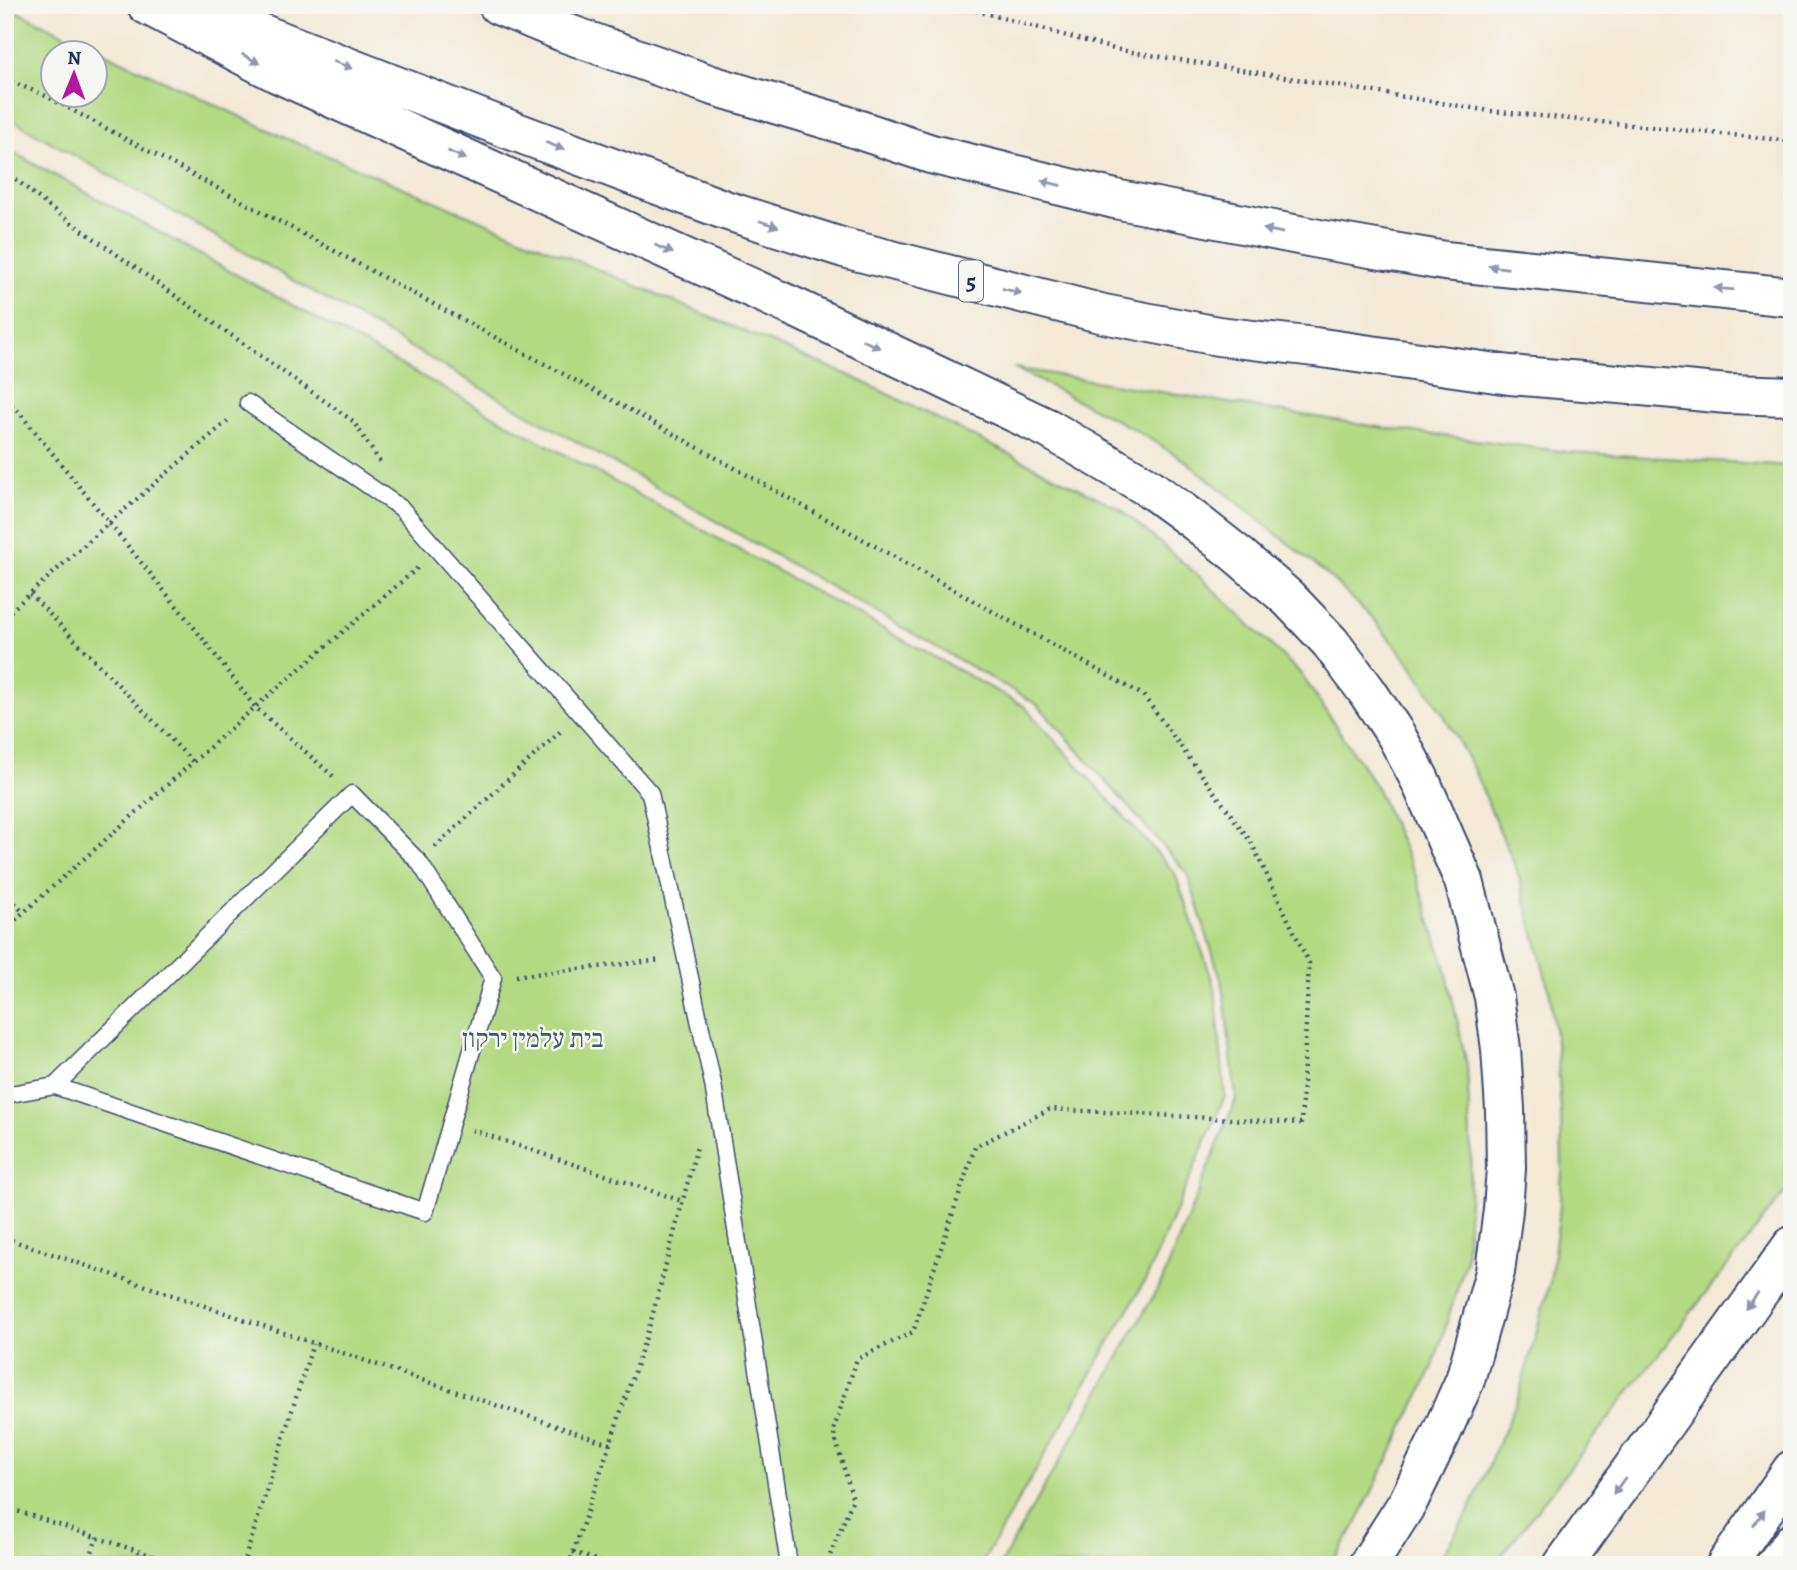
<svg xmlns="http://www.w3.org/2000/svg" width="1797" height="1570" viewBox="0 0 1797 1570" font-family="Alegreya,'Frank Ruhl Libre',serif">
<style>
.green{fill:#b4d982;stroke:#688470;stroke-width:2;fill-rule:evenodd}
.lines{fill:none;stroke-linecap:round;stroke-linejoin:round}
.lane-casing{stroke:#3b4b70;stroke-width:19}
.secondary-casing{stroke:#3b4b70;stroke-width:42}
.highway-casing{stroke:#3b4b70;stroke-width:42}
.path{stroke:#3b4b70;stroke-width:4.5;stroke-dasharray:2 5;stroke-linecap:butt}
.lane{stroke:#fff;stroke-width:16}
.secondary{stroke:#fff;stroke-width:38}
.highway{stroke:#fff;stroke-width:38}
.oneway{fill:#8d97ae}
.labels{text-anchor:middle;stroke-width:5;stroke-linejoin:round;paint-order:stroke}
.shield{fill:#f6f6f2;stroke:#5d6b8a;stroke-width:2}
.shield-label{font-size:24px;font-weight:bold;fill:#1b2f5e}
.park-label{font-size:26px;fill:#415a67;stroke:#f6f6f2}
</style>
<rect width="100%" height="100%" fill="#f6f6f2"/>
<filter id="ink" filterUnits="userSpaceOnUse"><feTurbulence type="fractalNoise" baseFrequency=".0143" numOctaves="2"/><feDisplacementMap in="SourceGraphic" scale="14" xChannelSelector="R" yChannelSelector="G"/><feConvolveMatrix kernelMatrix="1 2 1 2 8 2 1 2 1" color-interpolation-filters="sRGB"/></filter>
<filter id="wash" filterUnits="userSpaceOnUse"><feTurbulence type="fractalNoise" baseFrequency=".00686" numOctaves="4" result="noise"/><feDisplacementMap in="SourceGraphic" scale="28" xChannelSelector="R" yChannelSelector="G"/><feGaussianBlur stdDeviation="1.57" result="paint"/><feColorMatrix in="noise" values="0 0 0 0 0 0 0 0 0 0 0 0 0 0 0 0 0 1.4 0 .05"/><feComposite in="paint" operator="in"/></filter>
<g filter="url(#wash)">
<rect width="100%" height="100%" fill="#f3e9d6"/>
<path class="green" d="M5 6 288 139 855 378 1119 508 1200 577 1301 674 1375 785 1415 873 1446 970 1467 1065 1471 1158 1466 1261 1432 1370 1355 1526 1330 1565H1000L1163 1279 1236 1099 1223 986 1187 873 1038 705 5 116ZM52 52H94V94H52Z
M5 148 1024 706 1175 873 1215 988 1225 1096 1147 1277 981 1565H5Z
M1014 368 1384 428 1568 452 1792 466V1183L1494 1565H1436L1470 1509 1519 1395 1550 1282 1559 1217 1562 1172 1561 1111 1557 1049 1550 994 1518 873 1473 768 1445 717 1412 666 1372 618 1330 577 1187 462 1132 428Z"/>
</g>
<g filter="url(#ink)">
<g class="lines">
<defs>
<path id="lane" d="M248 403 401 508 650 793 713 1084 789 1565
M5 1095 55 1086 425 1212 493 978 419 862 352 794 55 1086"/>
<path id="secondary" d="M1563 1565 1792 1246
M1726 1565 1792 1470"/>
<path id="highway" d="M147 5 277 73 798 309 1049 429 1151 489 1196 522 1238 555 1288 598 1330 642 1366 690 1396 735 1420 780 1464 881 1494 997 1501 1049 1505 1109 1506 1168 1503 1210 1495 1272 1465 1380 1441 1434 1408 1502 1368 1565
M498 5 563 32 711 85 836 122 931 154 1115 199 1324 240 1445 261 1792 297
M206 12 495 124 725 210 844 248 1104 314 1218 336 1315 347 1510 375 1631 385 1727 394 1792 396
M1775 1565 1792 1543"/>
</defs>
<use href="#lane" class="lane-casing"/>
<use href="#secondary" class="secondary-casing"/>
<use href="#highway" class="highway-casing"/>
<path class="path" d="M956 5 1114 49 1490 111 1792 141
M5 79 46 96 623 406 1143 695 1251 842 1309 963 1301 1123 1050 1109 975 1147 913 1332 857 1359 833 1431 853 1499 826 1565
M5 170 48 206 353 421 380 462
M5 404 14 406 196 630 255 707 334 777
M30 594 193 762
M5 616 109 523 231 418
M435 847 562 730
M5 893 23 912
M5 929 255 707 421 565
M516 976 661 960
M472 1130 682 1201
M5 1238 610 1444
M5 1507 180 1565
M573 1552 610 1565
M88 1565 97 1537
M243 1565 313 1344
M569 1565 649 1328 697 1147"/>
<use href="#lane" class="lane"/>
<use href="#secondary" class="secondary"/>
<use href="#highway" class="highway"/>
</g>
<defs><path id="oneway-solid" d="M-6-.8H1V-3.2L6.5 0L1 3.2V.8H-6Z" transform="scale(1.75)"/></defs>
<g class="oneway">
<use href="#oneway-solid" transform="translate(251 59) rotate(28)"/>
<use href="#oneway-solid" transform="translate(343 65) rotate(21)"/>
<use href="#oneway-solid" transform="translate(555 146) rotate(21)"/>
<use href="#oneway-solid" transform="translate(457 155) rotate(24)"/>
<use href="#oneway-solid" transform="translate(1051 183) rotate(-166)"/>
<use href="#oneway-solid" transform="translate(769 224) rotate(18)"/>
<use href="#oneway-solid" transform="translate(1273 231) rotate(-169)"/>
<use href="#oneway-solid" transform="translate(664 249) rotate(24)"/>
<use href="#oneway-solid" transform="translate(1498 267) rotate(-173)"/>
<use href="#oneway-solid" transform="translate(1724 289) rotate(-175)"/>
<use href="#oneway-solid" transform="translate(1012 291) rotate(14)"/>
<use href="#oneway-solid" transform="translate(871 344) rotate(25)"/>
<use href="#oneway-solid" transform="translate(1752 1301) rotate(126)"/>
<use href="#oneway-solid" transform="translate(1619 1486) rotate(126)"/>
<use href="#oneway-solid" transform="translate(1759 1518) rotate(-55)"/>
</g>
</g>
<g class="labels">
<rect class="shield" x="959" y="260.5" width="24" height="41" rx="5"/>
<g class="shield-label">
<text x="971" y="289">5</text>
</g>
<g class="park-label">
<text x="533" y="1047">בית עלמין ירקון</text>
</g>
</g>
<rect width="1797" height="1570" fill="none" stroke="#f6f6f2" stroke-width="28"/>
<g transform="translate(74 74) rotate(1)"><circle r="33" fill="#f6f6f2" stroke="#9ea6b7" stroke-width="2"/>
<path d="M0-5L12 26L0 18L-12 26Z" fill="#b5179e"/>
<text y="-10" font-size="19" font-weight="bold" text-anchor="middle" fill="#1b2f5e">N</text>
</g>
</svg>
